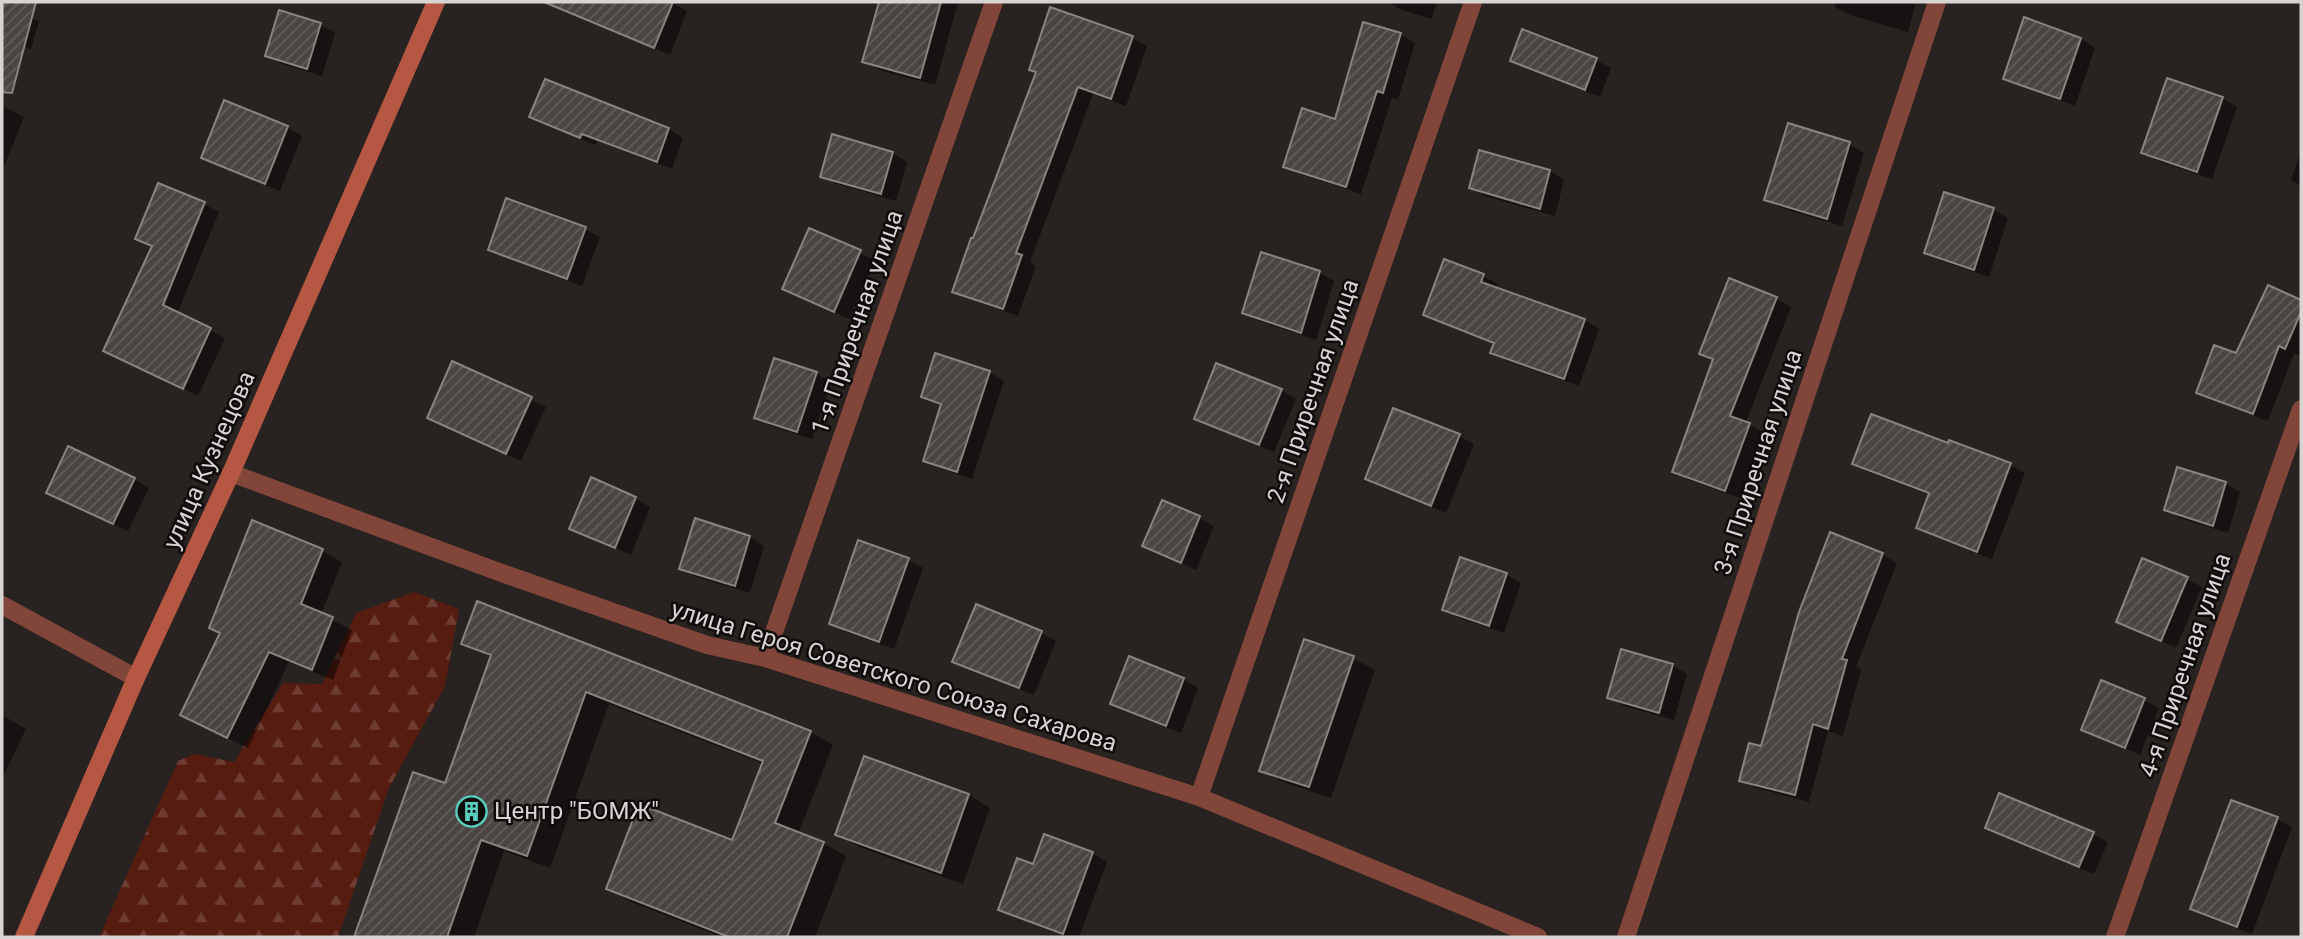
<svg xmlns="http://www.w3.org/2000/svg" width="2303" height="939" viewBox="0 0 2303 939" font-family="Roboto,sans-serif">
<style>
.forest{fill:url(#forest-firs)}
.shadow{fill:#0007}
.building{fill:url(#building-hatch);stroke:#8b8381;stroke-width:2}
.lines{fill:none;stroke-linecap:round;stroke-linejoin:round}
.minor{stroke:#814639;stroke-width:18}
.tertiary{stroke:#814639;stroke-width:18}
.secondary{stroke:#b55743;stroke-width:18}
.labels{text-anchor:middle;stroke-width:5;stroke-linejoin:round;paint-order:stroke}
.street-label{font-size:24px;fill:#d8d4d3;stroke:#0e0c0b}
.poi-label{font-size:24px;fill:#d8d4d3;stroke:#0e0c0b;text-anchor:start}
</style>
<defs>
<pattern id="forest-firs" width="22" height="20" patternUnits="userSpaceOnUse" patternTransform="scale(1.75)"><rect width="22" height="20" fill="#571c10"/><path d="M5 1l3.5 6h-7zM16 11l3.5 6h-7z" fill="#6e3c32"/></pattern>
<pattern id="building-hatch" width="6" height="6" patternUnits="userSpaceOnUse" patternTransform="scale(1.75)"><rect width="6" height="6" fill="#4a4442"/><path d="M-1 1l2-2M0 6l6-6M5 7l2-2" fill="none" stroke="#635e5c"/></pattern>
</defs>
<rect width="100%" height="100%" fill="#282220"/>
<path class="forest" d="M414 592 459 609 445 686 389 788 338 937H99L178 761 194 754 234 762 283 683 322 684 356 613Z"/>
<path class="shadow" d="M580 2H671L687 11 670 55 589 22 575 14Z
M880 2H958L935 85 879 70 864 61Z
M1388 2H1437L1431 19 1402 10Z
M1836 2H1916L1908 32 1850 15 1835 7Z
M2 9 39 21 31 49 2 41Z
M280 12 321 25 335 33 322 76 282 64 267 55Z
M2025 20 2081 39 2095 48 2075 106 2020 86 2005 78Z
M1400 34 1415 43 1398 100 1392 98 1361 194 1300 174 1285 166 1336 121Z
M1132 38 1147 46 1126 106 1093 94 1030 262 1036 266 1018 316 969 299 954 291 1038 73Z
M1512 60H1596L1611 68 1600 97 1527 69Z
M546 81 669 129 683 138 672 169 597 141 595 145 532 117Z
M2222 98 2237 107 2212 179 2158 161 2143 152Z
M2 106 24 117 2 171Z
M287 127 302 136 280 191 218 166 203 157Z
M833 136 893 153 907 162 896 201 837 184 822 176Z
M1849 144 1864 153 1842 226 1781 208 1767 199Z
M2301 151V186L2291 180Z
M1480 152 1550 171 1564 180 1555 216 1485 196 1471 187Z
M1946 194 1994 210 2008 218 1989 277 1941 261 1926 252Z
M204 204 219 212 177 314 225 338 198 396 120 358 153 248 137 239Z
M585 229 600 237 582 286 504 257 490 249Z
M810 230 875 260 849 319 784 288Z
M1263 254 1320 273 1334 281 1316 340 1259 321 1244 313Z
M1483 276 1498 284 1496 289 1585 320 1599 329 1579 386 1507 361 1493 352 1495 344 1440 322 1425 314Z
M2269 287 2301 302V353L2300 356 2294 353 2268 421 2213 400 2198 392 2237 356Z
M1776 298 1791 307 1746 422 1764 433 1740 498 1689 480 1675 471 1715 361 1701 353Z
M775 360 817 374 831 382 812 439 771 426 756 417Z
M453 363 546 407 521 461 429 418Z
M989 372 1004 381 972 479 939 468 925 460 942 406 923 397Z
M1281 390 1296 399 1274 452 1211 427 1196 418Z
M1459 436 1474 444 1446 513 1381 487 1367 478Z
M1949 445 2010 465 2025 473 1992 559 1933 536 1918 527 1930 495 1869 472 1854 463Z
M2178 469 2226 484 2240 492 2228 533 2180 518 2166 509Z
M134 479 149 488 128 531 63 501Z
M635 498 650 507 631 555 572 528Z
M1199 518 1214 526 1196 570 1144 546Z
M750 537 764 546 750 593 696 577 681 568Z
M322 551 342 562 321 614 352 630 333 680 289 662 248 748 202 726Z
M1882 554 1897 563 1856 667 1861 670 1843 736 1828 731 1809 802 1756 788 1741 780Z
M908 560 923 568 894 649 846 632 831 624Z
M1506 574 1521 583 1504 633 1459 618 1444 609Z
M2187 579 2202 587 2176 648 2118 621Z
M1041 633 1056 641 1034 695 969 669 955 661Z
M463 643 810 732 833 745 798 834 823 843 846 856 815 937H722L631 902 608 889 733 842 764 764 609 704 550 868 504 851 474 937H355L414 774 446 785 492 658Z
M1353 658 1375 670 1331 798 1283 782 1261 770Z
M1672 665 1687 674 1674 720 1624 706 1609 697Z
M1183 679 1198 688 1181 733 1127 712 1113 703Z
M2144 700 2159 708 2140 755 2083 729Z
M2 715 26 729 2 778Z
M865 758 969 795 990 808 963 884 859 847 837 834Z
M2277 819 2292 827 2252 934 2206 917 2192 909Z
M1987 827 2093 834 2108 842 2094 874 2002 836Z
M1092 853 1107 862 1079 937H1068L1015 918 1001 910Z"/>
<path class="building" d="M2 2H36L12 93 2 92Z
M544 2H673L654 48Z
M879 2H941L920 78 862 62Z
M1050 7 1133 36 1111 99 1078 87 1016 253 1022 255 1003 309 952 292 971 238H973L1036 72 1029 70Z
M279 10 321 23 307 69 265 56Z
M2024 17 2081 38 2060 99 2003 79Z
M1363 22 1401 33 1383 93 1377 91 1346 187 1283 167 1302 108 1335 119Z
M1522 29 1597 58 1585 90 1510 61Z
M2167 78 2223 97 2197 172 2141 153Z
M545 79 669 128 657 162 582 134 580 138 529 117Z
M224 100 288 126 265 184 201 158Z
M1788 123 1850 142 1827 219 1764 200Z
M832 134 893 152 881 194 820 177Z
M1479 150 1550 170 1540 209 1469 188Z
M158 183 205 202 163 305 211 328 183 389 103 351 152 246 135 239Z
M1944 192 1994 208 1974 270 1924 253Z
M506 198 586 227 567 279 488 250Z
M809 228 861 250 834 312 782 289Z
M1261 252 1320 271 1301 333 1242 313Z
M1444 259 1484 274 1481 282 1585 319 1564 379 1490 353 1494 343 1423 315Z
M1729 278 1777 297 1730 416 1750 423 1725 491 1672 472 1713 359 1699 354Z
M2268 285 2301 300V312L2285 349 2279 346 2253 414 2196 393 2214 345 2236 353Z
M935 353 990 371 957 472 923 461 941 404 921 397Z
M774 358 817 372 797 432 754 418Z
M452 361 532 397 506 454 427 418Z
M1216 363 1282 389 1259 445 1194 419Z
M1393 408 1460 434 1431 506 1365 479Z
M1871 414 1948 443 1949 440 2011 463 1977 552 1916 528 1929 493 1852 464Z
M68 446 135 478 113 524 46 493Z
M2177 467 2226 482 2213 526 2164 510Z
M591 477 636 497 615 548 569 529Z
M1162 500 1200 516 1181 563 1142 546Z
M695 518 750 536 735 586 679 569Z
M252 520 323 549 301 604 333 617 312 670 269 652 227 738 180 715 220 633 209 628Z
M1830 532 1883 553 1842 659 1847 660 1828 729 1813 724 1795 795 1739 781 1749 743 1761 746 1799 612Z
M858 540 909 558 879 642 829 624Z
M1460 557 1507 573 1489 626 1442 610Z
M2142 558 2188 577 2161 641 2116 622Z
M477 601 811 731 775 823 824 842 787 937H729L606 889 639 804 732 840 763 761 586 692 527 856 481 840 447 937H354L413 772 445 783 491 655 461 644Z
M976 604 1042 631 1019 688 952 662Z
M1304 639 1354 656 1309 787 1259 771Z
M1621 649 1673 664 1659 713 1607 698Z
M1129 656 1184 678 1166 726 1110 704Z
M2101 680 2145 698 2125 748 2081 730Z
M864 756 969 794 941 873 835 835Z
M1999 793 2094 832 2079 867 1985 828Z
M2231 800 2278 817 2237 927 2190 909Z
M1044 834 1093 852 1063 934 998 910 1017 858 1033 864Z"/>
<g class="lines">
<path class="minor" d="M231 473 499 572 707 645 765 658 1199 797 1538 937
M765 658 994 2
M1199 797 1473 2
M1626 937 1937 2
M2115 937 2301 409"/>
<path class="tertiary" d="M2 605 136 678"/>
<path class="secondary" d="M24 937 136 678 231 473 436 2"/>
</g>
<defs>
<symbol id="building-ring" viewBox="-11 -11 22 22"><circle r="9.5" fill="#0e0c0b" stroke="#59cebe" stroke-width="1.5"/><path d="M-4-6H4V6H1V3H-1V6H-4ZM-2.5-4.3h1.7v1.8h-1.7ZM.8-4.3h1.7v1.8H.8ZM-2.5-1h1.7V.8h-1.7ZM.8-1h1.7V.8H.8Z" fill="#59cebe"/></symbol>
</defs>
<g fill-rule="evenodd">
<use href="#building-ring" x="454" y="794" width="35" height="35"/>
</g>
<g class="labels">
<g class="street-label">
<text transform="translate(857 322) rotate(-71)" y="8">1-я Приречная улица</text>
<text transform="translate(1313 391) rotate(-71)" y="8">2-я Приречная улица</text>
<text transform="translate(209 460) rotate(-66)" y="8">улица Кузнецова</text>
<text transform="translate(1758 462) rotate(-72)" y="8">3-я Приречная улица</text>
<text transform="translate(2185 665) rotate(-71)" y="8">4-я Приречная улица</text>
<text transform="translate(894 676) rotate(17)" y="8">улица Героя Советского Союза Сахарова</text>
</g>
<g class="poi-label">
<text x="494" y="819">Центр "БОМЖ"</text>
</g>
</g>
<rect width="2303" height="939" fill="none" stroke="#d8d4d3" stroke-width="7"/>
</svg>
